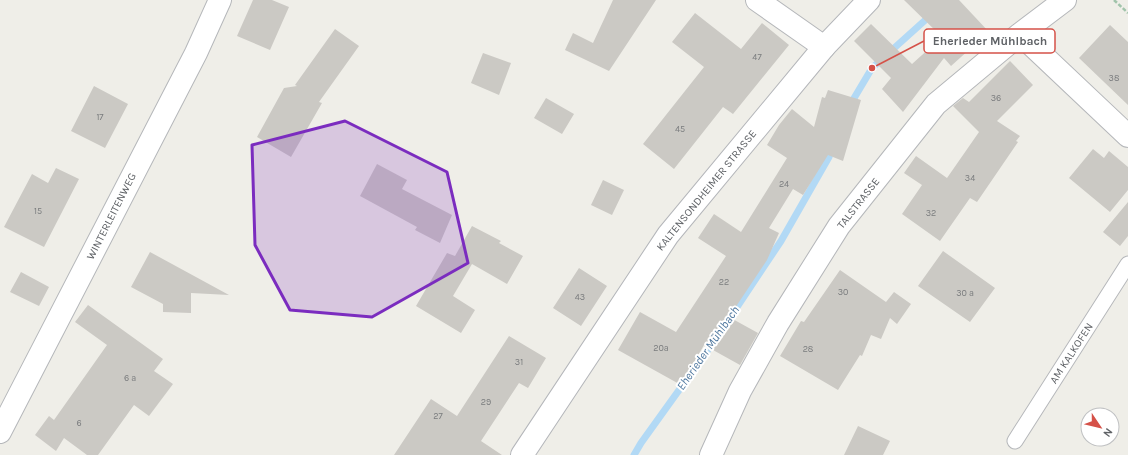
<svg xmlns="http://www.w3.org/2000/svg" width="1128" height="455" viewBox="0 0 1128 455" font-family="Karla,sans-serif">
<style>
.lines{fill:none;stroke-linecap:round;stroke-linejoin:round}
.stream{stroke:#b2d9f5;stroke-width:7}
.building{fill:#cbc9c4}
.service-casing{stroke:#b5b7ba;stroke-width:17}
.minor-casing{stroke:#b5b7ba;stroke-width:24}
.secondary-casing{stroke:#b4b6ba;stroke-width:24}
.path{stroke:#a1c4ab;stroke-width:2.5;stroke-dasharray:4 2;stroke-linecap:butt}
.service{stroke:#fff;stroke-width:15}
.minor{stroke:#fff;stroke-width:22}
.secondary{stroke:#fff;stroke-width:22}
.marked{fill:#7b2cbf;fill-opacity:0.2;stroke:#7b2cbf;stroke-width:3;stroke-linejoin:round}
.labels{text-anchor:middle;stroke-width:4;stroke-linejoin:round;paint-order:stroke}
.number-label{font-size:9px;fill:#7a7c7e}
.street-label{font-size:11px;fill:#5f6266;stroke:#fff}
.water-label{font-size:12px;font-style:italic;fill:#4c759d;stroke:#fff}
.leader{fill:none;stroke:#d55148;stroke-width:1.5}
.callout-dot{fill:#d55148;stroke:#fff;stroke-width:1.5}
.callout{fill:#fff;stroke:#d55148;stroke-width:1.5}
.callout-label{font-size:12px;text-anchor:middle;font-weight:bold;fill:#5f6266}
</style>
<rect width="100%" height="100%" fill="#efeee8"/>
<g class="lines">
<path class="stream" d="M850 105 872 68 932 14
M725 325 781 241 829 157
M634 455 641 443 715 340"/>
</g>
<path class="building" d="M253 0H272L289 7 270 50 237 36Z
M613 0H656L609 71 565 50 573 33 593 43Z
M904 0H959L989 32 951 66 944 58 903 112 882 89 891 78 854 41 871 24 912 64 942 37Z
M695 13 741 49 762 23 789 45 733 114 723 107 674 169 643 144 704 67 672 42Z
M1110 25 1128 42V105L1079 58Z
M335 29 359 46 319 102 322 103 291 157 257 137 284 88 297 86 295 85Z
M483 53 511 63 499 95 471 83Z
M1010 61 1033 85 997 121 1020 136 1016 141 1018 142 977 202 970 198 940 241 902 214 922 185 904 173 916 156 947 178 979 132 953 106 963 98 969 102Z
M94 86 128 104 105 148 71 131Z
M828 90 861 100 843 161 828 155 803 195 793 189 769 228 779 233 767 260 729 317 758 333 740 365 704 345 681 385 618 350 640 312 676 332 726 256 698 238 714 214 741 232 787 158 767 145 779 125 792 109 814 127 822 97 825 98Z
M546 98 574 114 562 134 534 118Z
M1093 149 1104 158 1109 151 1128 167V190L1110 212 1069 178Z
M377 164 407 180 402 189 452 215 440 243 415 230 417 227 360 196Z
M56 168 79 179 44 247 4 227 32 174 48 183Z
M603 180 624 190 612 215 591 205Z
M1128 202V236L1120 246 1103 232Z
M472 226 501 241 499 243 523 256 507 284 472 264 453 296 475 310 461 333 416 306 447 253 455 256Z
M943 251 995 288 970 322 918 286Z
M150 252 229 295 191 293V313L163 312V304L131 287Z
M579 268 607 286 581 326 553 308Z
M840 270 886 302 894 292 911 304 897 324 890 318 881 339 871 335 862 356 860 355 838 390 780 356 801 321 804 322Z
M21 272 49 287 39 306 10 292Z
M88 305 163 359 154 371 173 384 149 416 134 405 98 455H87L64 438 56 451 35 435 49 416 54 420 107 345 75 322Z
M509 336 546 358 528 388 519 383 481 441 502 455H394L431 399 457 416Z
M858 426 890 441 883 455H844Z"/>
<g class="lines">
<defs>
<path id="service" d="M1015 441 1128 264"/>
<path id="minor" d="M757 0 824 47
M1020 34 1128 136
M0 432 196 53 220 0
M711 455 740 391 778 323 839 226 936 104 1020 34 1065 0"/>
<path id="secondary" d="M522 455 668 235 824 47 869 0"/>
</defs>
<use href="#service" class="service-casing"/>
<use href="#minor" class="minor-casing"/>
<use href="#secondary" class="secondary-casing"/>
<path class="path" d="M1114 0 1128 13"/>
<use href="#service" class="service"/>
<use href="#minor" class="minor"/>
<use href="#secondary" class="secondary"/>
</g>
<path class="marked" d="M345 121 447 172 468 263 372 317 290 310 255 245 252 145Z"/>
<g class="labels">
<g class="number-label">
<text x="757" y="60">47</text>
<text x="1114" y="81">38</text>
<text x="996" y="101">36</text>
<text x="100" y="120">17</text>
<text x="680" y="132">45</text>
<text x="970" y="181">34</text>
<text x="784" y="187">24</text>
<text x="38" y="214">15</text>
<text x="931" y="216">32</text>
<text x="724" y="285">22</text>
<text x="843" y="295">30</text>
<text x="965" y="296">30 a</text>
<text x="580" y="300">43</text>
<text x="661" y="351">20a</text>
<text x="808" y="352">28</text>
<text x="519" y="365">31</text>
<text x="130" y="381">6 a</text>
<text x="486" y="405">29</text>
<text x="438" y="419">27</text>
<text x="79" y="426">6</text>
</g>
<g class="street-label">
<text transform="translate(706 190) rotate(-51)" y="4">KALTENSONDHEIMER STRASSE</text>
<text transform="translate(858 203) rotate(-52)" y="4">TALSTRASSE</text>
<text transform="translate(111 216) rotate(-63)" y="4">WINTERLEITENWEG</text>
<text transform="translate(1071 353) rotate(-57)" y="4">AM KALKOFEN</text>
</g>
<g class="water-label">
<text transform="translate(708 348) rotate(-55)" y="4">Eherieder Mühlbach</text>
</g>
</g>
<path class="leader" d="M872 68L924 41"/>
<circle class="callout-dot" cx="872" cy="68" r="4"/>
<rect class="callout" x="924" y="29" width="131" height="24" rx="4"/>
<g class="callout-label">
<text x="990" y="45">Eherieder Mühlbach</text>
</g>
<g transform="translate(1100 427) rotate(125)"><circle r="19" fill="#ffffff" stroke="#bfc0c2"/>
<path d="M0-3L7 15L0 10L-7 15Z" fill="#d55148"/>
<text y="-6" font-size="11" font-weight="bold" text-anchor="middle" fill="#5f6266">N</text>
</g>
</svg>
